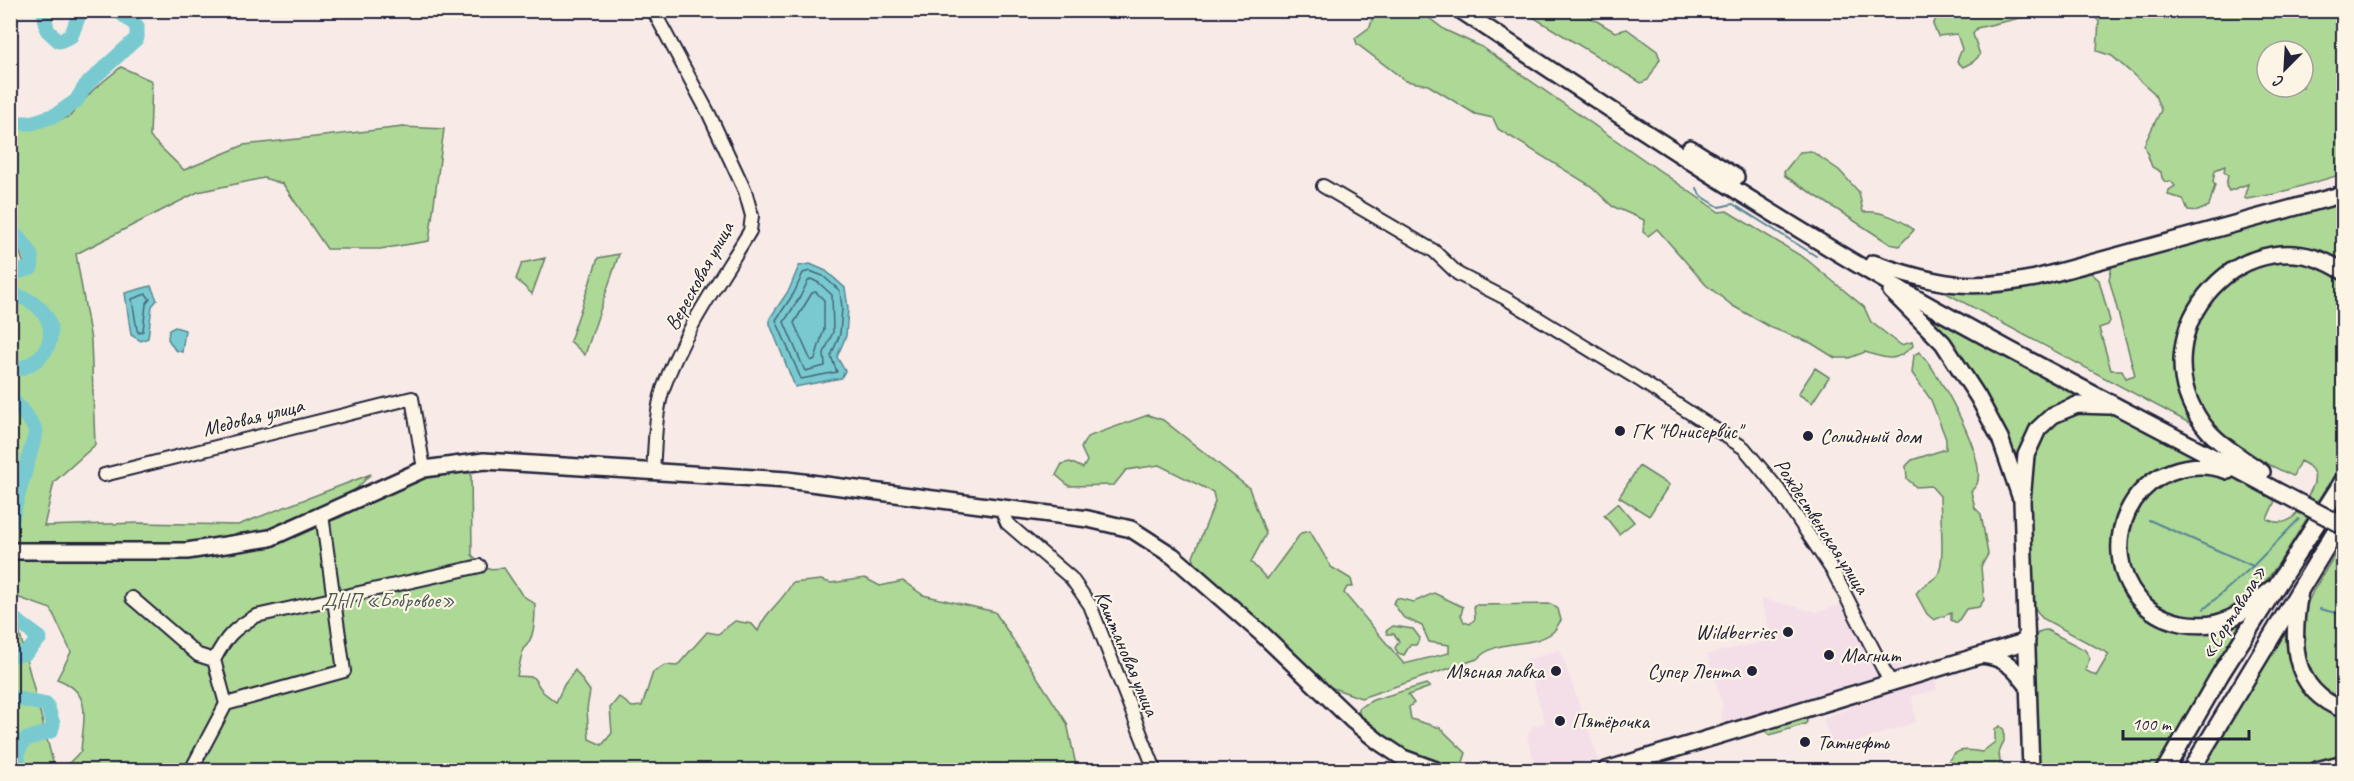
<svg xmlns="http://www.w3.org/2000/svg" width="2354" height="781" viewBox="0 0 2354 781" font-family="Caveat,sans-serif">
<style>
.built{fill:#f4dfe9}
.green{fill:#add896;stroke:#687d68;stroke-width:1.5;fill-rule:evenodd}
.water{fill:#79cad0;stroke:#568794;stroke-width:1.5}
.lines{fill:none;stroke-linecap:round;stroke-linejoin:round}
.shore{stroke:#456577;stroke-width:1.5}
.stream{stroke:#568794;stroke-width:2}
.river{stroke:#79cad0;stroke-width:15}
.minor-casing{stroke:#22223b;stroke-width:16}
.major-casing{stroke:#22223b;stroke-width:20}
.highway-casing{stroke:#22223b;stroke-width:21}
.minor{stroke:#fcf5e5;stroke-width:12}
.major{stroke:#fcf5e5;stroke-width:15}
.highway{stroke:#fcf5e5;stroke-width:16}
.major-bridge-casing{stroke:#22223b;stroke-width:20;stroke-linecap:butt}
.major-bridge{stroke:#fcf5e5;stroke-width:15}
.poi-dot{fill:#22223b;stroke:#fcf5e5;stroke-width:2}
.labels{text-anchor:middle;stroke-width:4.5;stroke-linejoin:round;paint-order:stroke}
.street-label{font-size:21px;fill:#22223b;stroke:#fcf5e5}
.poi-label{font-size:21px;fill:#22223b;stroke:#fcf5e5;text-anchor:start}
.park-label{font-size:21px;fill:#4c5956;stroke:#fcf5e5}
</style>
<rect width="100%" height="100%" fill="#f8ebe7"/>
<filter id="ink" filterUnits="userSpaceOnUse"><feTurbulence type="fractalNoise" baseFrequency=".0167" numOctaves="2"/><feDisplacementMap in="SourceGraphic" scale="12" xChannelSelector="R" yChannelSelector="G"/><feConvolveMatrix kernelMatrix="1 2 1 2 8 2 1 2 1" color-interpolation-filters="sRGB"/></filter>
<g filter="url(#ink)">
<path class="built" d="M1760 598 1817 612 1843 604 1875 662 1897 655 1902 673 1725 730 1720 712 1723 707 1707 654 1772 640Z
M1560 649 1599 761 1535 766 1527 737 1533 726 1545 722 1526 660Z
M1935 676 1937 690 1912 696 1916 722 1833 750 1823 719 1847 709 1860 699Z"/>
<path class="green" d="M1940 10 2343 11V174L2275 194 2247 199 2244 198 2248 184 2229 191 2226 186 2228 175 2224 172 2225 166 2215 170 2213 182 2215 185 2209 206 2198 211 2188 210 2183 199 2168 195 2169 190 2175 186 2171 181 2165 182 2162 178 2161 172 2152 167 2144 145 2161 110 2154 93 2112 56 2097 51 2099 21 2087 12 2020 18 1977 28 1973 34 1980 55 1973 62 1963 67 1957 61 1962 49 1957 34 1938 36 1933 25ZM2267 51H2303V87H2267Z
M1359 11H1420L1445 30 1482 47 1719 212 1727 211 1806 259 1864 307 1871 322 1901 345 1912 342 1913 346C1895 363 1887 359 1865 352L1849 358H1835L1811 343 1772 328 1733 306 1706 285 1657 229 1648 236 1643 232 1644 220 1612 206 1591 186 1498 129 1493 118 1475 114 1428 85 1406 81 1357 44 1355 38 1370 27 1373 17Z
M1523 11H1580L1615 32 1627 29 1657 51 1660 59 1648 80 1641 83Z
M121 67 152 81 150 137 184 170 244 145 403 127 444 129 429 241 380 249H327L283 184 264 178 198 192 76 254 91 340 95 445 54 482 44 526 140 523 238 525 371 474 345 500 267 534 161 546 11 543 10 270 25 268 18 247 11 240V130L40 127 70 116 93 90Z
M1811 151 1839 170 1859 192 1863 212C1880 210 1901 219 1914 230L1899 246 1890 244 1785 176 1784 172 1800 152Z
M2343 203V264C2279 221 2188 268 2176 342 2173 364 2177 389 2186 410 2188 415 2192 421 2193 425L1944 292 2005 291 2091 273 2099 280 2110 321 2108 325 2099 328 2111 370H2122L2126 378 2135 375 2109 279 2112 266Z
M619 254 585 355 570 341 598 258Z
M545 258 532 294 516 279 522 263Z
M2282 261H2306L2343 279C2343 324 2343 369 2343 415 2343 427 2347 450 2343 460 2340 470 2330 482 2324 491 2303 523 2279 569 2253 596 2239 609 2214 621 2195 619 2084 610 2118 437 2236 479 2250 484 2263 493 2275 501L2267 519C2288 529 2298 515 2307 497 2311 490 2316 483 2314 474 2312 467 2306 464 2300 461L2293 476C2263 462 2227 446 2207 417 2184 382 2185 341 2207 306 2211 300 2214 292 2219 287 2234 272 2262 264 2282 261Z
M1932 318 2078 397C2072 400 2066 401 2060 403 2032 416 2020 441 2017 470 1994 409 1974 367 1929 319Z
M1919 352C1939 371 1983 452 1978 480 1978 485 1974 488 1971 491L1975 508 1981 514 1988 554 1981 567 1984 600 1979 607 1966 609 1957 623 1951 620V613L1934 620 1927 614 1916 594C1921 585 1930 583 1937 576 1946 564 1940 512 1940 496L1931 486 1916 487 1907 479 1906 466 1912 460 1946 449V439L1931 400 1912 373 1914 355Z
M1815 368 1829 377 1812 403 1798 394Z
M2097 411 2116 416 2196 457C2191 460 2185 459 2178 460 2167 463 2155 470 2146 477 2093 520 2104 609 2173 628 2188 632 2203 633 2218 630 2226 628 2233 624 2240 625L2156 770H2039L2034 640C2037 633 2039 630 2047 630L2085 650 2090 658 2085 670 2096 676 2109 654 2042 618 2034 607 2029 476C2035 431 2051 413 2097 411Z
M1148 415 1163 420 1249 488 1266 534 1251 562 1267 579 1301 533 1310 531 1331 567 1351 579 1353 587H1347L1344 593 1404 664 1449 653V645L1429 642 1422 626 1403 617 1393 603 1397 598 1414 602 1434 593 1463 607 1461 615 1464 622 1470 624 1475 619 1474 605 1551 604 1558 609 1561 620C1559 623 1556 629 1553 632 1531 649 1499 637 1477 659L1361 698 1330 687 1195 564 1193 557 1215 502 1213 492 1159 465 1126 470 1114 485 1069 486 1056 475 1062 464 1070 462 1083 468 1087 461 1081 448 1087 437Z
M1639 466 1669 485 1649 516 1619 497Z
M438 473H471L472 555 487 569 504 568 522 595 535 604C535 620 535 639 523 649L517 676 533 677 543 692 556 702 564 685 575 670 590 691 587 709 589 739 602 745 612 733 610 708 619 697 632 707 642 706 653 672 665 665 677 666 707 632 718 634 735 621 752 624 758 631C766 610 781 604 792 583L821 580 831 583 865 578 880 586 903 581 923 595 995 612 1067 723 1077 770H66L65 767 81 751C83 718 94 693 57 679L71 652 51 609 11 595V557L270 542 339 518 409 483Z
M1618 503 1634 522 1619 534 1604 515Z
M2343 541V704L2320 689 2307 670 2301 629 2305 609 2313 591Z
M10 600H11L55 770H11Z
M1393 626 1413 629 1420 638 1416 645H1410L1404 655 1398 653 1395 648 1399 641 1394 634H1387L1386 631Z
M2283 635H2285C2290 672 2306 705 2343 719V758L2298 770H2202Z
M1426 684 1430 687 1408 695 1414 703 1409 707 1411 719 1440 728 1466 753 1463 762C1426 771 1386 737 1359 715V708L1373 700Z
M1805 716 1807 722 1805 724 1770 735 1766 732 1767 727Z
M2000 726 2004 730V741L1999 753 2001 770H1945C1951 749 1962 748 1982 752L1995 742V729Z"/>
<path class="water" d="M810 264 826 271 845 288 848 308 846 336 837 357 845 371 841 378 795 387 770 324V318L789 290 799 266Z
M151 286 157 300 152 306 148 338 141 341 131 335 125 293Z
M175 327 185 330 182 352 175 350 168 339 169 330Z"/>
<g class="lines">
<path class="shore" d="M810 271 823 276 840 291 842 308 840 334 831 356 837 372 801 379 776 320 794 293 803 273Z
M811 279 819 283 832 295 833 332 824 353 825 366 805 371 784 322 800 297 808 281Z
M816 292 824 300V329L815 359 811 361 794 323 812 293Z
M146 294 150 299 146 304 143 331 139 333 137 330 132 299Z"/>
<path class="stream" d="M1697 188 1700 195 1719 207 1733 204 1816 256
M2149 520 2253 566
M2204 609 2253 566 2299 519
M2320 609 2344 615"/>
<path class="river" d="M44 10 47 30 59 41 71 36 81 10
M10 123H31L56 115 76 101 86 85 137 38V26L117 10
M10 230C21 241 35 251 31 268L10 274
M10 294C64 304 64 362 10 371
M10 399C16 402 35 426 36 432L10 524
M10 616 40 638 26 653 10 656
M10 697 47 705 53 724 51 731 24 740 17 754 20 770"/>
<defs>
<path id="minor" d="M1323 186 1434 251 1458 274 1505 298 1641 381 1744 448 1778 489 1834 573 1890 682
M653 472C655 445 655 414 663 389 683 332 719 282 750 231L752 216 745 191 709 114 653 10
M104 475 412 398 424 469
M1001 509 1007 523 1071 578 1090 605 1155 770
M132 598 198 655 214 660
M226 704 344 671 322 515
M191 770 226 704 214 660C226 637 233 629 256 616L480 566"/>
<path id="major" d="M1460 10C1596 100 1732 191 1872 273 2006 351 2145 420 2281 493
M1690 148 1736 177
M1873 263C1937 285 1968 291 2036 278L2344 194
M1891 291 1943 343 1978 397 2000 438 2020 496
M2228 471C2206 463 2182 465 2161 476 2099 511 2108 608 2181 623 2193 625 2205 626 2217 623 2238 618 2255 603 2271 589
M2262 472C2241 457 2217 444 2202 423 2136 330 2247 207 2344 272
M10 551H187L270 538 424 469 484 461 787 480 1088 519 1131 529 1173 556 1261 633 1353 721 1379 742 1403 758 1436 770
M2300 591C2292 638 2288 689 2344 710
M1981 655C2005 657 2014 668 2028 686
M1606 770 2027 641
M2031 770 2022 501 2026 455 2038 429 2053 415 2077 405 2109 406
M2317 770 2344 763"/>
<path id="highway" d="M2165 770 2221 673 2344 480
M2191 770 2344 517"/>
</defs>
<use href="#minor" class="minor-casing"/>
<use href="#major" class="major-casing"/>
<use href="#highway" class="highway-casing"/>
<use href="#minor" class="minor"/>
<use href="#major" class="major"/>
<use href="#highway" class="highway"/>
<defs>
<path id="major-bridge" d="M2281 493 2344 526"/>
</defs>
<use href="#major-bridge" class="major-bridge-casing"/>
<use href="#major-bridge" class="major-bridge"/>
</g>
</g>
<g class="poi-dot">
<circle cx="1620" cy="431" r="6"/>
<circle cx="1808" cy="436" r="6"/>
<circle cx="1788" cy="632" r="6"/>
<circle cx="1829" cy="655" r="6"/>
<circle cx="1556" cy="671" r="6"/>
<circle cx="1752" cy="671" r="6"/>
<circle cx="1560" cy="721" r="6"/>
<circle cx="1805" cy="742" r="6"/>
</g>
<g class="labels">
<g class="street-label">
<text transform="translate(699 276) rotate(-61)" y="7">Вересковая улица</text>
<text transform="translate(253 417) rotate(-14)" y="7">Медовая улица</text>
<text transform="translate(1822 526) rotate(57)" y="7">Рождественская улица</text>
<text transform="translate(2233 612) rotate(-58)" y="7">«Сортавала»</text>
<text transform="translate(1127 653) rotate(67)" y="7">Каштановая улица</text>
</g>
<g class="poi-label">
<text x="1632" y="438">ГК "Юнисервис"</text>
<text x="1820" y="443">Солидный дом</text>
<text x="1776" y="639" text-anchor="end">Wildberries</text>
<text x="1841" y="662">Магнит</text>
<text x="1544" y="678" text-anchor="end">Мясная лавка</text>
<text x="1740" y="678" text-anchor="end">Супер Лента</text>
<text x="1572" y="728">Пятёрочка</text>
<text x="1817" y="749">Татнефть</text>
</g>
<g class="park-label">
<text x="388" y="607">ДНП «Бобровое»</text>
</g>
</g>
<rect width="2354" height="781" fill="none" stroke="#fcf5e5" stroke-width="36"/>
<rect x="18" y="18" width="2318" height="745" fill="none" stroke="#22223b" stroke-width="2" filter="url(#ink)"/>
<g transform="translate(2285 69) rotate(204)"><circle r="28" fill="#fcf5e5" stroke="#a5a1a1" stroke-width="1.5"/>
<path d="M0-4.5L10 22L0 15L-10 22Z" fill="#22223b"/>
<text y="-9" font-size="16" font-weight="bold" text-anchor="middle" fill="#22223b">С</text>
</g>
<path d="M2123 730v9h126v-9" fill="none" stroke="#22223b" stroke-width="3"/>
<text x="2132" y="730" font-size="18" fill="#22223b" stroke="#fcf5e5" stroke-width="4.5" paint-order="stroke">100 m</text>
</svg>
